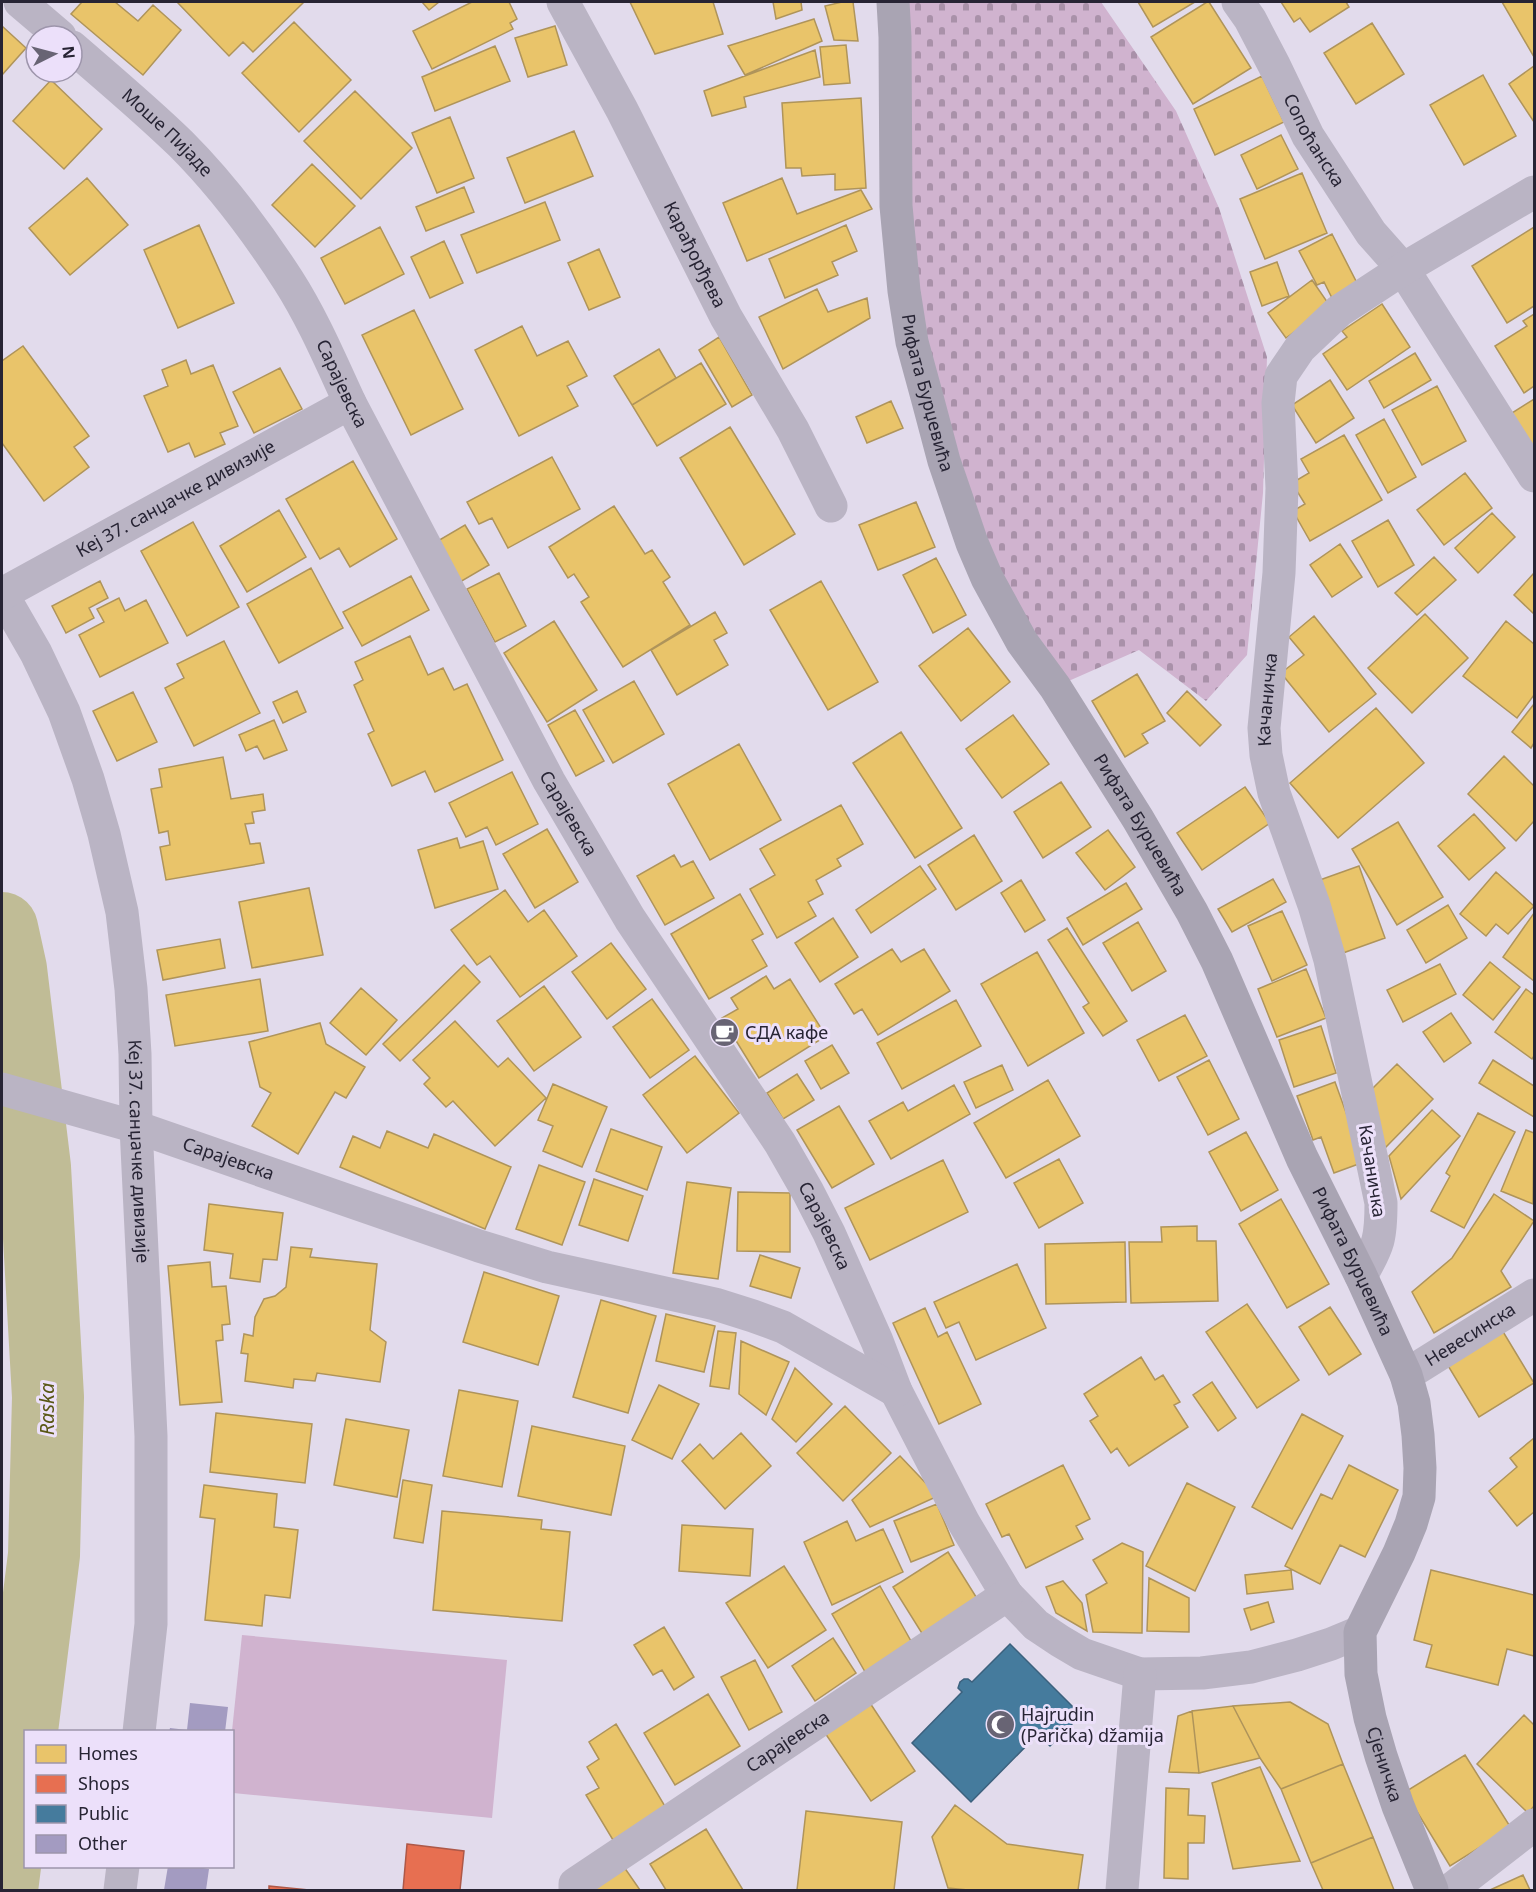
<svg xmlns="http://www.w3.org/2000/svg" width="1536" height="1892" viewBox="0 0 1536 1892" font-family="'Noto Sans',sans-serif">
<style>
.cemetery{fill:url(#cemetery-stones)}
.pitch{fill:#d0b3cf}
.homes{fill:#e9c46a;stroke:#af945a;stroke-width:1.5}
.shops{fill:#e76f51;stroke:#ad5848;stroke-width:1.5}
.public{fill:#457b9d;stroke:#3c617e;stroke-width:1.5}
.lines{fill:none;stroke-linecap:round;stroke-linejoin:round}
.river{stroke:#c0bc96;stroke-width:72}
.building{fill:#a39bc1}
.minor{stroke:#bab4c4;stroke-width:33}
.major{stroke:#a9a4b3;stroke-width:33}
.labels{text-anchor:middle;stroke-width:6;stroke-linejoin:round;paint-order:stroke}
.street-label{font-size:18px;fill:#272434;stroke:#ece0fa}
.poi-label{font-size:18px;fill:#272434;stroke:#ece0fa;text-anchor:start}
.water-label{font-size:20px;font-style:italic;fill:#595716;stroke:#ece0fa}
</style>
<defs>
<pattern id="cemetery-stones" width="16" height="16" patternUnits="userSpaceOnUse" patternTransform="scale(1.5)"><rect width="16" height="16" fill="#d0b3cf"/><path d="M2 7V4a2 2 0 0 1 4 0v3zM10 15v-3a2 2 0 0 1 4 0v3z" fill="#a991a9"/></pattern>
</defs>
<rect width="100%" height="100%" fill="#e2dbec"/>
<path class="cemetery" d="M893 2H1101L1176 111 1219 208 1267 357 1263 493 1247 655 1206 701 1139 650 1055 687 1022 642 927 397Z"/>
<path class="pitch" d="M242 1635 507 1660 492 1818 233 1793 232 1731Z"/>
<path class="homes" d="M82 2H115L138 21 153 5 181 30 143 75 71 14Z
M177 2H304L253 52 243 42 229 56Z
M422 2H439L429 10Z
M472 2H509L517 19 510 23 513 29 432 69 413 31Z
M630 2H713L723 34 655 54Z
M773 2H801L802 10 776 19Z
M842 2H853L858 41 834 40 825 6Z
M1138 2H1195L1153 27Z
M1207 2H1209L1251 68 1193 104 1151 37Z
M1281 2H1346L1349 7 1310 32 1300 18 1294 22Z
M1502 2H1534V57Z
M814 19 822 41 745 75 728 46Z
M294 22 351 80 299 132 242 73Z
M1372 23 1404 74 1356 104 1324 53Z
M2 26 26 48 2 75Z
M555 26 567 65 528 77 515 38Z
M846 45 850 83 824 85 820 47Z
M495 46 510 81 435 111 422 77Z
M815 50 820 77 744 97 746 107 712 116 704 91Z
M1534 66V122L1509 84Z
M1483 75 1516 136 1464 165 1430 105Z
M1262 76 1284 122 1215 155 1194 109Z
M51 80 102 129 64 169 13 121Z
M355 91 412 148 361 199 304 141Z
M861 98 866 188 835 190V174L802 176 801 168H786L782 103Z
M450 117 474 178 437 193 412 133Z
M574 131 593 176 525 203 507 158Z
M1281 135 1298 169 1257 189 1241 155Z
M312 164 355 206 315 247 272 205Z
M1302 173 1327 233 1265 259 1240 199Z
M87 178 128 225 70 275 29 228Z
M782 178 797 214 861 190 872 209 747 261 723 203Z
M464 187 474 212 426 231 416 207Z
M545 202 560 240 477 273 461 235Z
M199 225 234 303 178 328 144 250Z
M846 225 857 251 832 262 838 275 785 298 769 259Z
M380 227 404 274 345 304 321 258Z
M1534 227V306L1507 323 1472 266Z
M1332 234 1358 285 1332 298 1324 282 1317 285 1299 251Z
M444 241 463 283 430 298 411 257Z
M599 249 620 297 589 310 568 263Z
M1277 262 1289 296 1262 306 1250 272Z
M1312 280 1330 306 1286 338 1268 313Z
M817 289 828 312 867 298 870 318 783 369 759 317Z
M1382 304 1410 347 1347 390 1323 354 1347 337 1342 331Z
M414 310 463 409 411 435 362 335Z
M1534 314V386L1524 393 1495 346 1527 326 1523 321Z
M522 326 537 356 568 341 587 376 567 386 578 406 519 436 475 350Z
M719 337 752 395 732 407 699 350Z
M23 346 89 436 74 447 89 467 44 501 2 443V361Z
M659 349 676 378 632 405 614 376Z
M1415 353 1431 380 1384 408 1369 381Z
M186 360 191 374 213 365 238 426 220 433 225 444 195 457 189 443 168 452 144 396 168 386 162 370Z
M701 363 726 404 657 446 632 405Z
M280 368 302 409 254 433 233 392Z
M1330 380 1354 418 1316 443 1292 405Z
M1437 386 1466 441 1422 465 1392 410Z
M1534 399V467L1504 418Z
M891 401 903 428 867 443 856 417Z
M1384 419 1416 477 1388 493 1356 435Z
M730 427 795 534 744 565 680 458Z
M1344 435 1382 500 1310 541 1293 511 1305 504 1292 483 1309 473 1301 459Z
M552 457 580 509 508 548 492 518 479 524 467 502Z
M353 461 397 539 350 567 339 548 320 559 286 499Z
M1465 473 1492 508 1444 545 1417 510Z
M916 502 935 547 878 570 859 525Z
M614 506 645 554 652 550 670 577 663 582 690 625 623 667 581 602 589 597 574 574 568 578 549 547Z
M279 510 306 557 247 592 220 546Z
M1492 513 1515 537 1478 573 1455 548Z
M1388 520 1414 565 1378 587 1352 541Z
M193 522 239 607 187 636 141 551Z
M465 525 489 565 460 582 436 542Z
M1340 544 1362 577 1332 597 1310 565Z
M1434 557 1456 580 1417 615 1395 593Z
M936 558 966 615 933 633 903 575Z
M311 568 343 628 279 663 247 604Z
M499 573 526 626 495 642 467 589Z
M1534 573V614L1514 595Z
M411 576 429 610 362 646 343 612Z
M100 581 108 598 89 608 94 618 66 633 52 606Z
M821 581 878 682 828 710 770 610Z
M119 598 125 611 146 600 168 643 100 677 79 635 104 622 97 609Z
M715 612 727 633 714 640 728 665 677 695 651 650Z
M1425 614 1468 658 1412 713 1368 668Z
M1314 616 1376 694 1329 732 1281 673 1304 655 1289 637Z
M554 621 597 690 547 722 504 653Z
M1506 621 1534 644V695L1517 718 1463 676Z
M968 628 1010 682 961 721 919 666Z
M410 636 428 675 443 668 454 690 467 684 503 760 435 792 425 771 392 786 368 734 374 731 354 685 363 680 355 662Z
M224 641 260 713 194 746 165 688 184 678 177 664Z
M1137 674 1165 721 1142 734 1148 743 1125 757 1092 701Z
M634 681 664 734 613 763 583 710Z
M297 691 306 712 283 723 273 702Z
M1187 691 1221 725 1200 746 1167 713Z
M133 692 157 742 117 761 93 711Z
M1534 704V743L1531 748 1512 732Z
M1376 708 1424 763 1338 838 1290 783Z
M575 710 604 761 576 776 548 725Z
M1013 715 1049 764 1002 798 966 749Z
M274 720 287 750 264 759 257 746 246 751 239 735Z
M901 732 962 828 915 858 853 763Z
M739 744 781 820 710 860 668 784Z
M1504 756 1534 786V821L1516 841 1468 794Z
M223 757 231 799 263 794 265 810 252 812 254 823 245 824 250 844 260 843 264 863 166 880 160 847 170 845 168 831 159 833 151 789 162 787 159 769Z
M512 772 538 824 496 845 487 827 466 837 449 803Z
M1061 782 1091 827 1043 858 1014 812Z
M1245 787 1270 823 1202 870 1177 833Z
M841 805 863 844 837 859 841 866 816 880 823 894 808 902 816 916 777 938 750 889 775 875 760 849Z
M1474 814 1505 848 1469 880 1438 846Z
M1398 822 1443 897 1397 925 1352 849Z
M547 829 578 882 535 908 503 854Z
M1108 830 1135 867 1105 890 1076 853Z
M974 835 1002 881 956 910 928 865Z
M457 838 460 848 483 841 498 889 435 908 418 850Z
M674 855 681 867 693 861 714 898 665 925 637 876Z
M920 866 936 889 871 933 856 910Z
M1359 866 1385 938 1343 953 1317 881Z
M1496 872 1534 906 1508 934 1496 924 1486 936 1460 914Z
M1273 879 1286 902 1232 932 1218 909Z
M1021 880 1045 920 1025 932 1001 893Z
M1126 883 1142 909 1083 945 1067 918Z
M309 888 323 955 252 968 239 902Z
M505 890 528 922 544 910 577 956 520 997 490 956 477 965 451 930Z
M740 894 763 934 752 940 767 966 709 999 671 934Z
M1448 905 1467 938 1426 963 1407 930Z
M1282 911 1307 965 1272 981 1248 926Z
M1534 913V981L1503 957Z
M833 918 858 957 820 982 795 943Z
M1138 922 1166 971 1132 991 1103 943Z
M1067 928 1127 1021 1103 1036 1083 1007 1089 1003 1048 940Z
M220 939 225 968 163 980 157 950Z
M611 943 646 989 607 1019 572 972Z
M892 949 901 962 924 949 950 991 878 1035 862 1009 854 1014 835 984Z
M1037 952 1084 1033 1028 1066 981 984Z
M1490 962 1520 987 1493 1020 1463 995Z
M1440 964 1456 994 1403 1022 1387 990Z
M464 965 480 982 400 1061 383 1044Z
M1306 969 1326 1018 1277 1037 1258 989Z
M766 976 774 989 790 979 826 1036 759 1078 722 1018 738 1009 731 998Z
M260 979 268 1031 175 1046 166 995Z
M544 986 581 1037 534 1071 497 1021Z
M361 988 397 1020 366 1055 330 1023Z
M1526 989 1534 995V1056L1532 1059 1495 1032Z
M652 999 689 1050 650 1078 613 1027Z
M956 1000 981 1046 902 1089 877 1043Z
M1451 1013 1471 1043 1444 1062 1423 1032Z
M1185 1015 1207 1056 1159 1081 1137 1040Z
M455 1021 498 1067 508 1058 546 1098 495 1146 453 1101 446 1107 424 1084 430 1078 413 1060Z
M320 1023 326 1044 365 1067 346 1098 335 1092 298 1154 252 1126 271 1093 260 1087 249 1042Z
M1321 1026 1336 1073 1294 1087 1279 1040Z
M832 1045 849 1073 821 1089 805 1061Z
M695 1056 739 1113 687 1153 643 1095Z
M1209 1060 1239 1119 1208 1135 1177 1077Z
M1493 1060 1534 1086V1117L1479 1083Z
M1397 1064 1433 1099 1385 1148 1370 1091Z
M1002 1065 1013 1090 976 1108 964 1082Z
M797 1074 814 1100 783 1119 767 1093Z
M1048 1080 1080 1136 1006 1178 974 1123Z
M1335 1082 1364 1162 1334 1173 1321 1137 1313 1140 1297 1096Z
M553 1084 607 1107 582 1167 543 1151 553 1126 538 1120Z
M954 1085 970 1114 891 1159 869 1121 903 1102 908 1111Z
M839 1106 874 1164 832 1188 797 1130Z
M1432 1110 1460 1136 1401 1199 1389 1156Z
M1478 1113 1515 1132 1464 1228 1431 1211 1450 1176 1446 1173Z
M611 1129 662 1147 647 1190 596 1171Z
M1526 1130 1534 1133 1533 1204 1501 1191Z
M387 1131 428 1148 434 1134 511 1167 485 1229 340 1167 353 1136 380 1148Z
M1246 1132 1278 1190 1241 1211 1209 1152Z
M1059 1159 1083 1203 1039 1228 1014 1183Z
M943 1160 968 1212 870 1260 845 1208Z
M539 1165 585 1182 562 1245 516 1229Z
M594 1179 643 1196 628 1241 579 1225Z
M687 1182 731 1188 718 1279 673 1273Z
M738 1192 790 1193V1252L737 1251Z
M1494 1194 1534 1221 1501 1271 1511 1287 1434 1333 1412 1292 1452 1258Z
M1281 1199 1329 1284 1287 1308 1239 1224Z
M209 1204 283 1213 277 1260 263 1259 260 1282 230 1278 233 1254 204 1250Z
M1197 1226V1241H1216L1218 1301 1131 1303 1129 1242H1162L1161 1227Z
M1125 1242 1126 1302 1046 1304 1045 1244Z
M291 1247 312 1249 310 1257 377 1264 370 1330 386 1342 380 1382 317 1373 315 1381 294 1379 293 1388 245 1381 248 1354 241 1353 244 1334 253 1336 255 1317 264 1299 275 1296 286 1287Z
M760 1255 800 1268 791 1298 750 1286Z
M210 1262 212 1287 226 1286 230 1324 222 1325 223 1340 216 1341 222 1402 180 1405 168 1266Z
M1017 1264 1046 1328 976 1360 959 1322 946 1328 934 1302Z
M484 1272 559 1296 538 1365 463 1342Z
M601 1300 656 1316 628 1413 573 1397Z
M1247 1304 1299 1380 1257 1408 1206 1332Z
M1330 1307 1361 1354 1329 1375 1299 1327Z
M925 1308 938 1337 947 1332 981 1404 939 1424 893 1323Z
M666 1314 715 1326 704 1372 656 1361Z
M1502 1330 1534 1383 1479 1417 1447 1364Z
M718 1331 736 1333 729 1389 710 1386Z
M741 1341 789 1362 766 1415 739 1394Z
M1141 1357 1155 1380 1163 1375 1180 1402 1174 1405 1188 1427 1129 1466 1117 1448 1111 1453 1090 1421 1098 1416 1084 1394Z
M795 1368 832 1404 796 1442 772 1419Z
M1212 1382 1236 1418 1218 1431 1193 1395Z
M659 1385 699 1404 672 1459 632 1440Z
M459 1390 518 1401 502 1487 443 1476Z
M845 1406 891 1453 843 1501 797 1453Z
M216 1413 312 1424 305 1483 210 1472Z
M1302 1414 1343 1436 1292 1529 1252 1507Z
M346 1419 409 1430 397 1497 334 1485Z
M532 1426 625 1446 611 1515 518 1496Z
M741 1433 771 1466 725 1509 682 1461 700 1444 713 1459Z
M1534 1438V1512L1517 1526 1489 1491 1517 1467 1510 1458Z
M900 1456 938 1496 870 1527 852 1500Z
M1063 1465 1090 1519 1076 1526 1083 1539 1026 1568 1009 1534 1002 1537 986 1504Z
M1349 1465 1398 1490 1365 1557 1340 1545 1320 1584 1285 1566 1321 1494 1332 1499Z
M403 1480 432 1485 423 1543 394 1538Z
M1187 1483 1235 1507 1195 1591 1146 1566Z
M204 1485 277 1494 274 1527 298 1530 290 1598 265 1595 262 1626 205 1620 215 1519 200 1517Z
M937 1504 954 1545 911 1562 894 1521Z
M442 1511 542 1520 541 1529 570 1532 562 1621 433 1610Z
M847 1521 856 1541 883 1529 903 1572 832 1605 804 1542Z
M682 1525 753 1529 750 1576 679 1571Z
M1122 1543 1143 1552 1142 1633 1093 1632 1086 1595 1107 1583 1093 1560Z
M948 1552 978 1600 923 1635 893 1587Z
M784 1566 826 1630 768 1668 726 1603Z
M1291 1570 1293 1589 1247 1594 1245 1575Z
M1431 1570 1534 1595V1656L1507 1649 1498 1685 1426 1667 1432 1645 1414 1640Z
M1149 1578 1189 1598V1632L1147 1631Z
M1063 1581 1082 1603 1087 1631 1056 1613 1046 1587Z
M880 1586 916 1650 868 1677 832 1614Z
M1268 1602 1274 1622 1251 1630 1244 1609Z
M664 1627 694 1677 674 1690 662 1670 653 1675 634 1645Z
M833 1638 856 1673 815 1701 792 1666Z
M755 1660 782 1712 749 1730 721 1677Z
M708 1694 740 1746 675 1785 644 1733Z
M1290 1702 1328 1724 1343 1764 1281 1789 1260 1758 1233 1706Z
M870 1703 915 1771 871 1801 825 1733Z
M1233 1706 1260 1758 1199 1773 1192 1711Z
M1192 1711 1199 1773 1169 1772 1178 1716Z
M1524 1715 1534 1725V1806L1528 1813 1477 1764Z
M616 1724 666 1808 613 1840 586 1795 599 1788 587 1767 599 1759 589 1742Z
M1465 1755 1511 1828 1450 1866 1405 1792Z
M1343 1764 1373 1837 1311 1863 1281 1789Z
M1260 1767 1300 1861 1233 1869 1212 1783Z
M1166 1788 1189 1789 1188 1815 1205 1816 1204 1843H1188V1879L1164 1878Z
M955 1805 1007 1844 1083 1855 1078 1890H968L948 1888 932 1837Z
M806 1811 902 1822 894 1890H797Z
M706 1829 743 1890H666L650 1864Z
M1373 1837 1394 1890H1323L1311 1863Z
M624 1867 640 1890H590Z
M1523 1875 1530 1890H1490Z"/>
<path class="shops" d="M407 1844 464 1851 460 1890H403Z
M269 1886 309 1890H269Z"/>
<path class="public" d="M1010 1644 1081 1715 1050 1746 1038 1734 971 1802 912 1743 962 1692 958 1688 960 1682 964 1679H968L972 1682Z"/>
<g class="lines">
<path class="river" d="M2 928 11 969 35 1167 48 1397 44 1555 2 1890"/>
</g>
<path class="building" d="M190 1703 228 1707 225 1732H169L170 1728 187 1730Z
M168 1866H192L209 1869 206 1890H164Z"/>
<g class="lines">
<g class="minor">
<path d="M20 2 60 36"/>
<path id="s1" d="M563 2 622 110 726 317 793 430 831 506"/>
<path id="s2" d="M1238 2 1250 19 1274 65 1308 136 1371 233 1403 269 1534 476"/>
<path id="s3" d="M72 47C109 79 146 110 181 144 222 185 257 232 288 280 313 319 331 362 350 403L549 781 630 919 780 1143 808 1192 829 1233 877 1341 896 1391 964 1523 1007 1595 1036 1625 1060 1641 1082 1654 1140 1674 1202 1673 1251 1667 1297 1655 1331 1644 1360 1632"/>
<path id="s4" d="M2 594 36 653 64 712 88 779 104 834 122 912 131 989 135 1054 136 1127 151 1436V1624L139 1732"/>
<path id="s5" d="M2 594 350 403"/>
<path id="s6" d="M2 1089 136 1127 479 1246 547 1267 715 1304 753 1316 783 1327 896 1391"/>
<path id="s7" d="M1361 1276C1379 1245 1381 1238 1381 1203L1330 960 1314 905 1274 793 1266 755 1264 728 1279 573 1282 488 1278 403 1281 376 1300 348 1339 311 1403 269 1534 192"/>
<path id="s8" d="M1406 1375 1534 1295"/>
<path d="M120 1890 123 1866"/>
<path id="s9" d="M575 1890V1884L1007 1595"/>
<path d="M1122 1890 1140 1674"/>
<path d="M1450 1890 1534 1825"/>
</g>
<path class="major" id="s10" d="M893 2 895 37 896 206 904 291 912 342 927 397 944 461 972 543 987 578 1022 642 1055 687 1138 819 1192 912 1217 961 1302 1158 1361 1276 1406 1375 1414 1403 1418 1435 1420 1468 1419 1497 1411 1524 1399 1553 1360 1632 1361 1674 1370 1718 1381 1756 1398 1806 1432 1890"/>
</g>
<defs>
<symbol id="cafe-disc" viewBox="-11 -11 22 22"><circle r="9.5" fill="#686474" stroke="#ece0fa"/><path d="M-5.5-4.5H6V0H3Q3 3.5 0 3.5H-2.5Q-5.5 3.5-5.5 0ZM3-3.2v2h1.7v-2ZM-6 4.5H4V6H-6Z" fill="#fff"/></symbol>
<symbol id="mosque-disc" viewBox="-11 -11 22 22"><circle r="9.5" fill="#686474" stroke="#ece0fa"/><path d="M3.5-4.9A6 6 0 1 0 3.5 4.9A5 5 0 1 1 3.5-4.9Z" fill="#fff"/></symbol>
</defs>
<g fill-rule="evenodd">
<use href="#cafe-disc" x="708" y="1016" width="33" height="33"/>
<use href="#mosque-disc" x="984" y="1708" width="33" height="33"/>
</g>
<g class="labels">
<g class="street-label">
<text dy="6" stroke="none"><textPath href="#s3" startOffset="128">Моше Пијаде</textPath></text>
<text dy="6" stroke="none"><textPath href="#s2" startOffset="158">Сопоћанска</textPath></text>
<text dy="6" stroke="none"><textPath href="#s1" startOffset="285">Карађорђева</textPath></text>
<text dy="6" stroke="none"><textPath href="#s3" startOffset="436">Сарајевска</textPath></text>
<text dy="6" stroke="none"><textPath href="#s10" startOffset="394">Рифата Бурџевића</textPath></text>
<text dy="6" stroke="none"><textPath href="#s5" startOffset="198">Кеј 37. санџачке дивизије</textPath></text>
<text dy="6" stroke="none"><textPath href="#s7" startOffset="596">Качаничка</textPath></text>
<text dy="6" stroke="none"><textPath href="#s3" startOffset="922">Сарајевска</textPath></text>
<text dy="6" stroke="none"><textPath href="#s10" startOffset="880">Рифата Бурџевића</textPath></text>
<text dy="6" stroke="none"><textPath href="#s4" startOffset="582">Кеј 37. санџачке дивизије</textPath></text>
<text dy="6" stroke="none"><textPath href="#s6" startOffset="237">Сарајевска</textPath></text>
<text transform="translate(1372 1171) rotate(81)" y="6">Качаничка</text>
<text dy="6" stroke="none"><textPath href="#s3" startOffset="1408">Сарајевска</textPath></text>
<text dy="6" stroke="none"><textPath href="#s10" startOffset="1366">Рифата Бурџевића</textPath></text>
<text dy="6" stroke="none"><textPath href="#s8" startOffset="76">Невесинска</textPath></text>
<text dy="6" stroke="none"><textPath href="#s9" startOffset="262">Сарајевска</textPath></text>
<text dy="6" stroke="none"><textPath href="#s10" startOffset="1898">Сјеничка</textPath></text>
</g>
<g class="poi-label">
<text x="745" y="1039">СДА кафе</text>
<text x="1021" y="1721">Hajrudin<tspan x="1021" dy="21">(Parička) džamija</tspan></text>
</g>
<g class="water-label">
<text transform="translate(47 1409) rotate(-90)" y="7">Raska</text>
</g>
</g>
<rect width="1536" height="1892" fill="none" stroke="#272434" stroke-width="6"/>
<rect x="24" y="1730" width="210" height="138" fill="#ece0fa" stroke="#9d95ab" stroke-width="1.5"/>
<rect x="36" y="1745" width="30" height="18" fill="#e9c46a" stroke="#9d95ab" stroke-width="1.5"/>
<text x="78" y="1760" font-size="18" fill="#272434">Homes</text>
<rect x="36" y="1775" width="30" height="18" fill="#e76f51" stroke="#9d95ab" stroke-width="1.5"/>
<text x="78" y="1790" font-size="18" fill="#272434">Shops</text>
<rect x="36" y="1805" width="30" height="18" fill="#457b9d" stroke="#9d95ab" stroke-width="1.5"/>
<text x="78" y="1820" font-size="18" fill="#272434">Public</text>
<rect x="36" y="1835" width="30" height="18" fill="#a39bc1" stroke="#9d95ab" stroke-width="1.5"/>
<text x="78" y="1850" font-size="18" fill="#272434">Other</text>
<g transform="translate(54 54) rotate(84)"><circle r="28" fill="#ece0fa" stroke="#9d95ab" stroke-width="1.5"/>
<path d="M0-4.5L10 22L0 15L-10 22Z" fill="#686474"/>
<text y="-9" font-size="16" font-weight="bold" text-anchor="middle" fill="#272434">N</text>
</g>
</svg>
